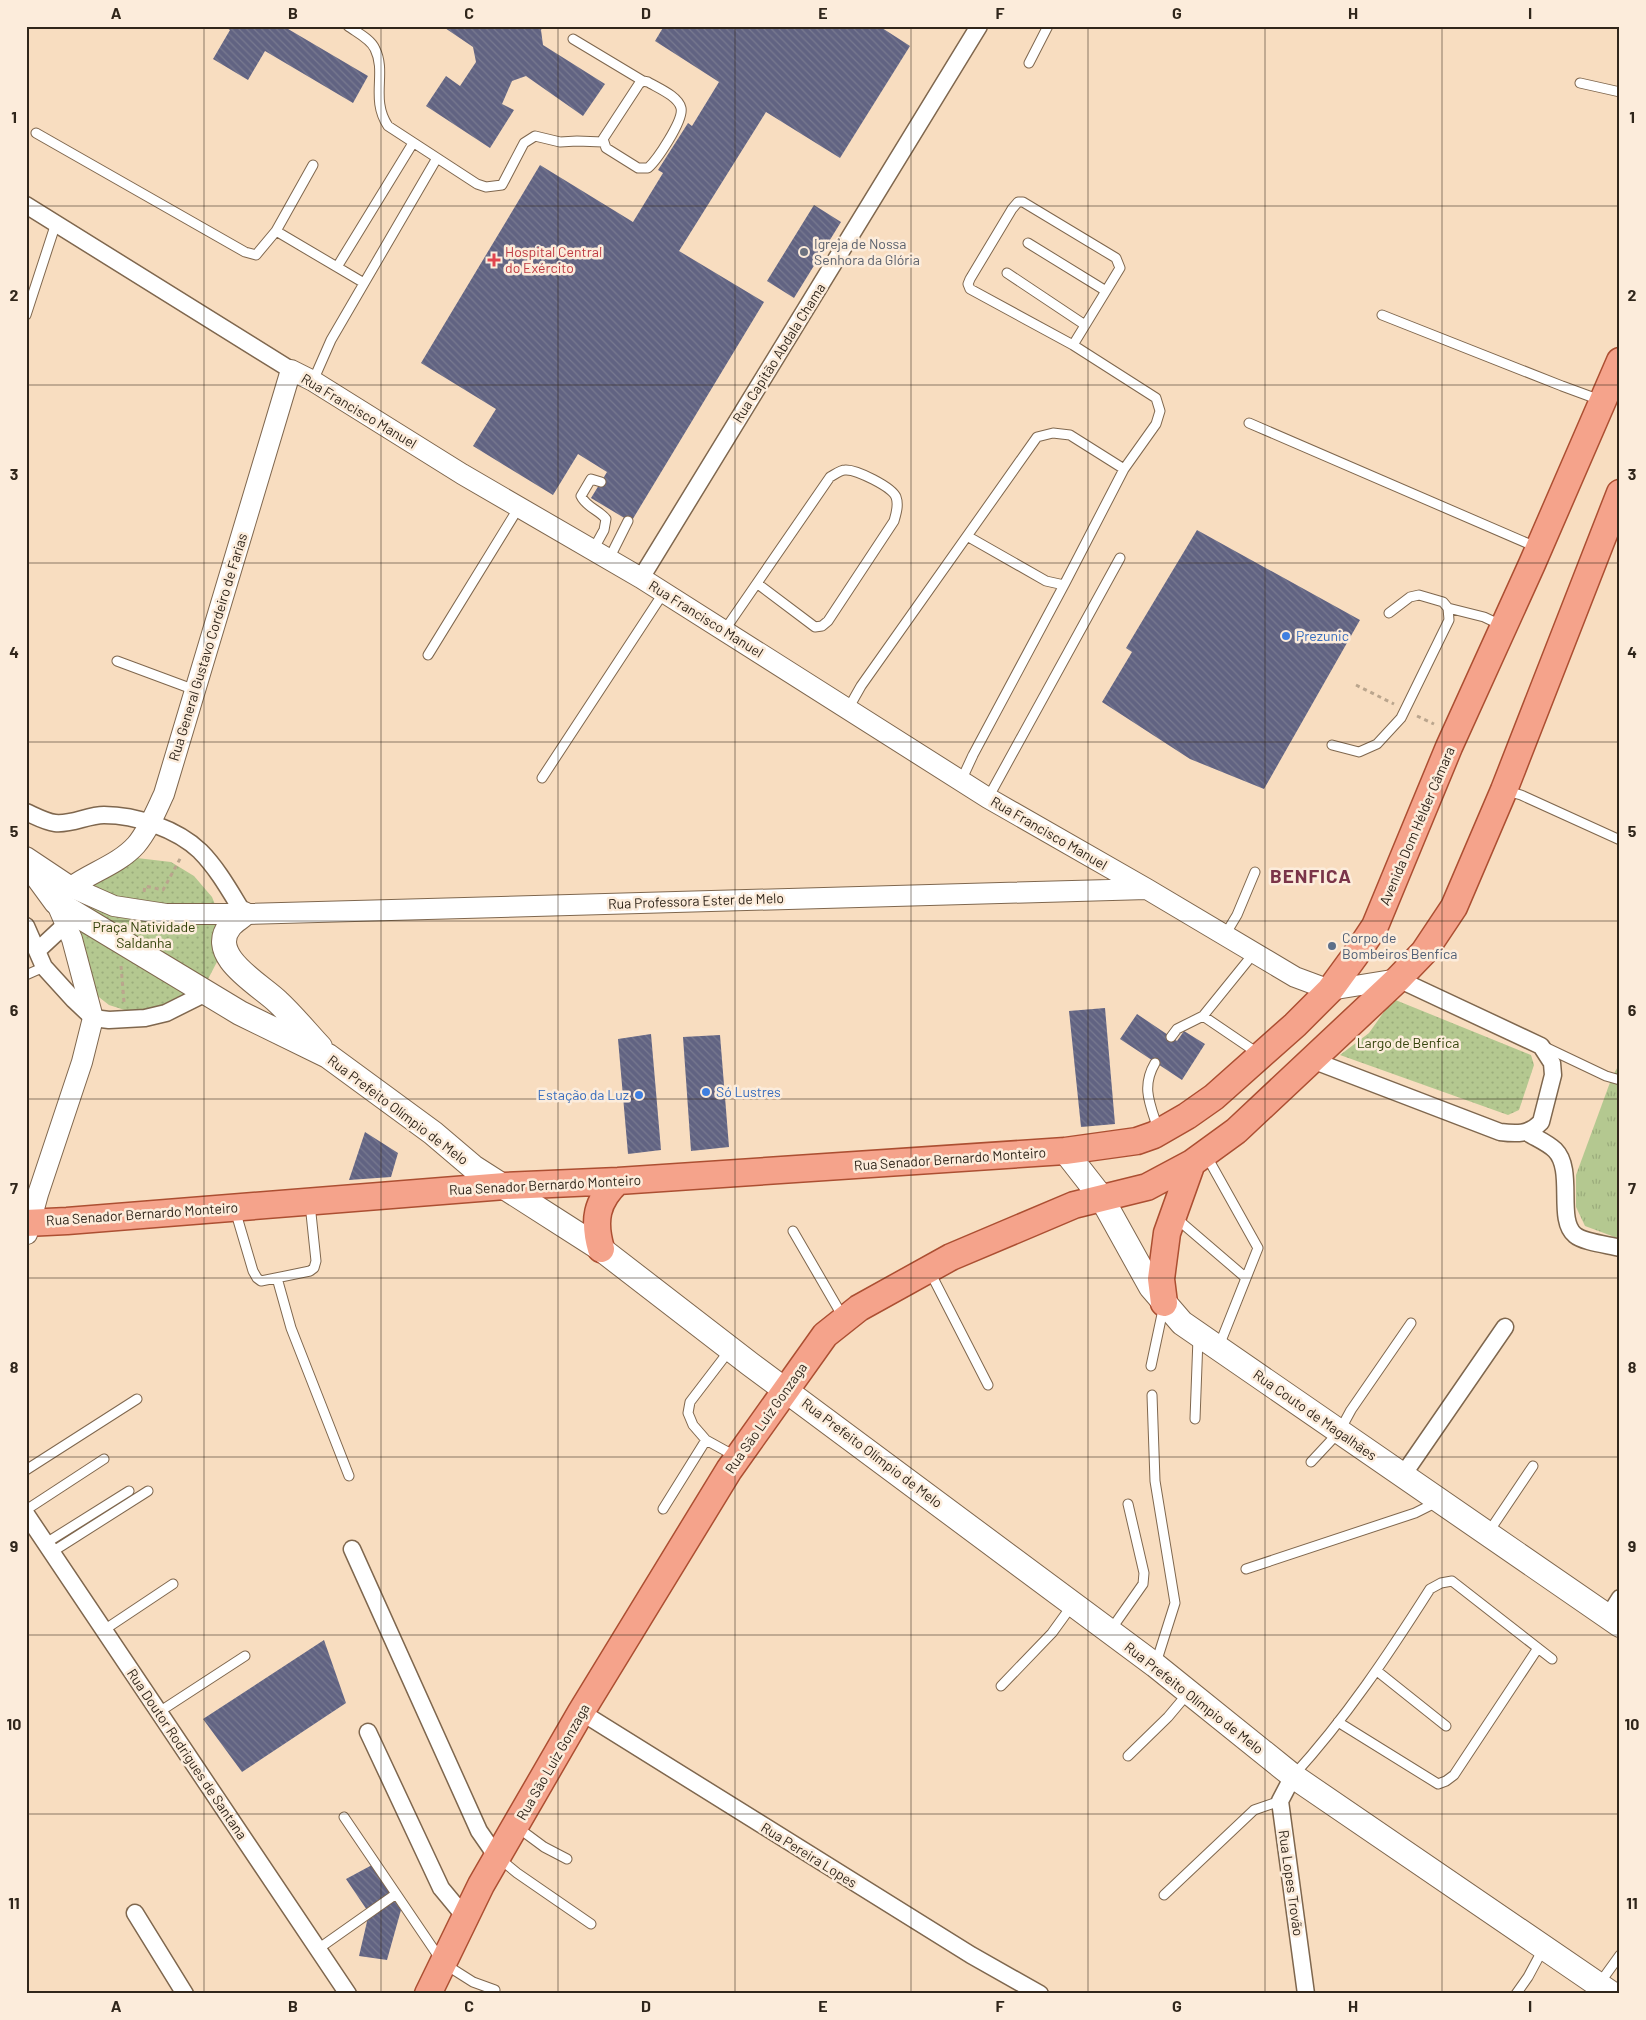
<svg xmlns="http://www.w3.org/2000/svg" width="1646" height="2020" viewBox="0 0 1646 2020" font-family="Barlow,sans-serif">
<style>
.grass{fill:url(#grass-tufts)}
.park{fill:url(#park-dots)}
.building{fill:url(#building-back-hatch)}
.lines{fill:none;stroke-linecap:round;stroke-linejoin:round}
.service-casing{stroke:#7f674e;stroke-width:11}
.minor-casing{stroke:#7f674e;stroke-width:19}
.tertiary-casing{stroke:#7f674e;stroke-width:22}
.secondary-casing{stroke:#7f674e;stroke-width:26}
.primary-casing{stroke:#ac4f32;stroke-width:29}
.path{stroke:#baa58d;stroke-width:3;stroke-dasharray:4 4;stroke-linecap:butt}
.service{stroke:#fff;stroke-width:9}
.minor{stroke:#fff;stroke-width:16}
.tertiary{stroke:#fff;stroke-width:20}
.secondary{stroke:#fff;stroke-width:24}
.primary{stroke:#f5a38b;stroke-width:26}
.grid{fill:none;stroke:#30261b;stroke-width:1;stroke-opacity:0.55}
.worship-dot{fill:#6b7280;stroke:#fcecdb;stroke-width:2}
.health-dot{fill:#e0444e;stroke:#fcecdb;stroke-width:2}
.shop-dot{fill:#3f7fe0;stroke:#fcecdb;stroke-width:2}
.service-dot{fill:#5c6f8a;stroke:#fcecdb;stroke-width:2}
.labels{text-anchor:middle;stroke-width:5;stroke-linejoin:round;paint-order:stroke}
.worship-label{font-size:14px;fill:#5b616d;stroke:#fcecdb;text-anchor:start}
.health-label{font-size:14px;fill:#be3a42;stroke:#fcecdb;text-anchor:start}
.street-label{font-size:14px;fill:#30261b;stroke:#fcecdb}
.shop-label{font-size:14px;fill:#366cbe;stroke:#fcecdb;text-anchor:start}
.park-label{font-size:14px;fill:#33430b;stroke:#fcecdb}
.service-label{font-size:14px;fill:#4e5e75;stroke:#fcecdb;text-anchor:start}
.district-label{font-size:19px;font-weight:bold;letter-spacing:1px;fill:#7a3449;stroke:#fcecdb}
.neatline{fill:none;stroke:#30261b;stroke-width:2}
.grid-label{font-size:16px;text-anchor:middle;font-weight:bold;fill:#30261b}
</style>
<defs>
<pattern id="grass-tufts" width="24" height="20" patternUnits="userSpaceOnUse" patternTransform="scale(1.25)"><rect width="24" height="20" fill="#b4c890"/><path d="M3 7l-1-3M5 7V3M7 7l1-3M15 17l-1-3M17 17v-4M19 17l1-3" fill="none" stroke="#9bac7c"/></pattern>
<pattern id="park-dots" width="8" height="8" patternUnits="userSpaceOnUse" patternTransform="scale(1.25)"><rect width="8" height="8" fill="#b4c890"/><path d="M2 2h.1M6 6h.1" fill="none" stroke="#9bac7c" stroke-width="1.8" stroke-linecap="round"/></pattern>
<pattern id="building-back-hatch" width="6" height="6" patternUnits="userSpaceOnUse" patternTransform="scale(1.25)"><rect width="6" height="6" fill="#616382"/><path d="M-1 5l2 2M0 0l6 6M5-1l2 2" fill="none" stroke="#797a90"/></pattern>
</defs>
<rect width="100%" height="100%" fill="#f8ddc0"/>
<path class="grass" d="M1620 1063V1239L1585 1226 1576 1207V1175L1612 1077Z"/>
<path class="park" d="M137 858 171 862 194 876 212 897 218 912 219 958 206 983 167 1010 131 1012 109 1005 86 987 70 913 82 889Z
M1393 999 1531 1055 1534 1065 1519 1110 1508 1115 1340 1055 1369 1033Z"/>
<path class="building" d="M224 26H283L368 76 353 103 265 51 248 80 213 59 230 30Z
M442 26H543L541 30 543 45 605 84 583 116 526 76 512 81 502 104 514 110 490 148 426 106 446 76 460 86 476 62 473 47Z
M664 26H879L910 46 840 158 766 112 679 251 764 302 631 522 591 498 607 472 578 454 553 495 473 446 496 409 421 363 540 165 633 222 663 173 658 170 688 123 692 126 719 82 655 41Z
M814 205 841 222 794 298 767 281Z
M1197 530 1360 620 1264 789 1190 759 1102 702 1132 652 1126 648Z
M1105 1008 1115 1124 1081 1127 1069 1011Z
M1137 1014 1177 1041 1184 1031 1205 1044 1182 1080 1120 1039Z
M651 1034 661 1150 628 1154 618 1039Z
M720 1035 729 1147 691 1151 683 1037Z
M365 1132 398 1153 391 1177 349 1180Z
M324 1640 346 1703 242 1772 203 1719Z
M372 1865 401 1910 387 1960 359 1956 369 1913 346 1879Z"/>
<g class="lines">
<defs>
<path id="service" d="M348 26C356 32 371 39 375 49 387 73 370 99 388 126L477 184 486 187 502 185 524 143 535 136 560 142 577 141 603 142
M573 39 643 81
M1029 63 1048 26
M643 81 648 82C658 88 678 96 681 108 684 120 657 160 648 168H638L606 148 603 139 639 84Z
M1580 83 1620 92
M36 133 245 252 256 255 276 231 313 165
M276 231 364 283
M1028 243 1106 291
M337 267 413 143
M1007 273 1085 325
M26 315 56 223
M1382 315 1562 386 1600 400
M313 381 331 340 437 158
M1249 423 1536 547
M967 536 1046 581 1064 585 1124 469
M593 550 604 530 606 519C599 510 586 507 581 496L591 479 601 482
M609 559 628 521
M1448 608 1484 617 1501 625
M724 631 830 477C834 475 840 470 845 470 856 469 892 487 896 497 899 505 896 514 894 521L828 621 822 626 815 627 758 584
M428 655 519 507
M117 661 195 690
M848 709 861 686 1037 437 1053 433 1070 435 1124 469 1156 424 1160 411 1156 398 1073 345 970 289 968 284 970 279 1012 209 1018 202H1023L1116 258 1120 268 1073 345
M1332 745 1359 752 1377 744 1401 718 1449 620 1448 608 1443 602 1419 595 1410 597 1389 613
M542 778 664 592
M961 781 973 755 1064 585
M1507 791 1521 795 1620 840
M988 798 1120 558
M1225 935 1237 915 1255 872
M26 975 44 967
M1203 1016 1254 953
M1171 1037 1177 1029 1203 1016 1259 1054
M1545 1047 1606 1076 1620 1080
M1155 1063C1141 1087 1150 1104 1158 1129
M1206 1155 1258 1248 1219 1346
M235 1210 253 1271 257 1278 261 1281 310 1271 314 1268 316 1261 310 1204
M1176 1218 1246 1278
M793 1231 843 1317
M930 1272 988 1385
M277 1278 291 1328 349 1476
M729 1351 690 1402 688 1413 693 1425 706 1440 735 1456
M1151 1366 1164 1305
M1152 1395 1155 1481 1175 1603 1156 1663
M1195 1419 1198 1338
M1311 1462 1339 1432 1351 1410 1411 1323
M26 1470 137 1399
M663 1509 706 1440
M26 1510 104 1459
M1488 1533 1533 1466
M46 1543 129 1491
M52 1552 148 1491
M1246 1569 1415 1513 1437 1502
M104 1630 173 1584
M1110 1631 1143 1584 1144 1573 1128 1504
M1377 1671 1446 1726
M1001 1686 1052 1633 1073 1604
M159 1712 245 1656
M1338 1722 1438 1784 1446 1781 1454 1775 1538 1648
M1128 1756 1168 1717 1189 1692
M1293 1776C1346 1718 1388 1655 1430 1589L1441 1583 1452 1581 1552 1659
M344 1817 443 1963 473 1982 495 1990
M517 1827 544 1847 567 1859
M500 1859 517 1873 591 1924
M1164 1895 1254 1810 1280 1801
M318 1949 396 1894
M1599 1984 1620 1955
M1516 1994 1528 1977 1543 1949"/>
<path id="minor" d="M26 205 291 370
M641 578 979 26
M26 812C35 816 46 822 55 823 71 825 88 815 104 815 136 815 177 829 200 851 218 869 231 893 244 914
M26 926 44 967 74 1000 93 1018 109 1020 145 1018 166 1013 208 992
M37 951 66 924
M1312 1060 1500 1132C1516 1134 1529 1135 1541 1122L1553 1075 1552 1063 1541 1046 1398 979
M1528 1133C1536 1138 1548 1143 1555 1150 1575 1170 1556 1220 1575 1235 1583 1242 1609 1245 1620 1248
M1403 1475 1505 1327
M26 1514 348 1994
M352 1549 479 1831 497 1857
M1608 1617 1620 1598
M581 1712 971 1955 1040 1994
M368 1732 441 1888 465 1917
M1293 1776 1280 1801 1306 1994
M135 1913 185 1994"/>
<path id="tertiary" d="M26 857 71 887 114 906 166 914H244L1147 889
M71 887C92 872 119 864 136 845 148 831 156 811 164 794L291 370 313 381 462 474 641 578 988 798 1147 889 1295 977 1330 990 1398 979
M27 1234 38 1194 82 1062 93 1018 72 939 56 902"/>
<path id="secondary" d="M26 861 56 902 240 1013 328 1056 433 1133 473 1167 601 1249 750 1364 1155 1665 1293 1776 1612 1994
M244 914C240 918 234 921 230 926 206 956 261 985 278 1002 293 1016 306 1032 320 1047
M1065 1151 1101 1197 1151 1287 1182 1323 1620 1625"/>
<path id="primary" d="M26 1223 67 1221 505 1186 618 1181 1065 1151 1137 1141 1154 1135 1187 1116 1214 1097 1295 1025 1330 990 1357 953 1375 926 1449 747 1532 564 1620 361
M601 1249C593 1221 596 1201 618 1181
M1164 1303 1161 1279 1167 1233 1192 1163
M428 1994 481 1885 581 1712 729 1470 825 1335 859 1308 951 1257 1074 1205 1147 1187 1192 1163 1236 1131 1398 979 1424 952 1454 907 1504 790 1620 493"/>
</defs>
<use href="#service" class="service-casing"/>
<use href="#minor" class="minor-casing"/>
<use href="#tertiary" class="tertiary-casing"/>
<use href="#secondary" class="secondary-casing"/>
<use href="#primary" class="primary-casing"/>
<path class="path" d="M1356 685 1394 704
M1417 716 1434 724
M144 892 145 886 163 890 181 857
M121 966 124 1002"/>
<use href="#service" class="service"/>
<use href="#minor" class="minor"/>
<use href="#tertiary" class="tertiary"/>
<use href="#secondary" class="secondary"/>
<use href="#primary" class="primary"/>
</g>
<path class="grid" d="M204 26V1994M381 26V1994M558 26V1994M735 26V1994M911 26V1994M1088 26V1994M1265 26V1994M1442 26V1994M26 206H1620M26 385H1620M26 563H1620M26 742H1620M26 921H1620M26 1099H1620M26 1278H1620M26 1457H1620M26 1635H1620M26 1814H1620"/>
<circle class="worship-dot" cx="804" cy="252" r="5"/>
<path class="health-dot" d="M491.5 252.5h5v5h5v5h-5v5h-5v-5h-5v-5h5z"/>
<g class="shop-dot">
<circle cx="1286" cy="636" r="5"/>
<circle cx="706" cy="1092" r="5"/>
<circle cx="639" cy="1095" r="5"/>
</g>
<circle class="service-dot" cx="1332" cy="946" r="5"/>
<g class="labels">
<g class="worship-label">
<text x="814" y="249">Igreja de Nossa<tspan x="814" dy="16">Senhora da Glória</tspan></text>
</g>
<g class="health-label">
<text x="505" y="257">Hospital Central<tspan x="505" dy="16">do Exército</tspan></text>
</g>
<g class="street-label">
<text transform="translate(779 353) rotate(-58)" y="5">Rua Capitão Abdala Chama</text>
<text transform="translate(359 411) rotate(31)" y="5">Rua Francisco Manuel</text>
<text transform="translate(706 619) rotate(32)" y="5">Rua Francisco Manuel</text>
<text transform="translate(208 647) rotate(-73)" y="5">Rua General Gustavo Cordeiro de Farias</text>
<text transform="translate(1417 826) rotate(-67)" y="5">Avenida Dom Hélder Câmara</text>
<text transform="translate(1049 833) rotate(30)" y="5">Rua Francisco Manuel</text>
<text transform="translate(696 901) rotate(-2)" y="5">Rua Professora Ester de Melo</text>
<text transform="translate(398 1110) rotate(37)" y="5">Rua Prefeito Olímpio de Melo</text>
<text transform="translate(950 1159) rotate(-4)" y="5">Rua Senador Bernardo Monteiro</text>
<text transform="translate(545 1185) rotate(-3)" y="5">Rua Senador Bernardo Monteiro</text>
<text transform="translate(142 1214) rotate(-4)" y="5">Rua Senador Bernardo Monteiro</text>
<text transform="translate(1315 1415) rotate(35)" y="5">Rua Couto de Magalhães</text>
<text transform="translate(766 1418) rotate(-55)" y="5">Rua São Luiz Gonzaga</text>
<text transform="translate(872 1453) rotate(37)" y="5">Rua Prefeito Olímpio de Melo</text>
<text transform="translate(1194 1698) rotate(38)" y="5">Rua Prefeito Olímpio de Melo</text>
<text transform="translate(187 1754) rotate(56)" y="5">Rua Doutor Rodrigues de Santana</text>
<text transform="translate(553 1762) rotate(-60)" y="5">Rua São Luiz Gonzaga</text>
<text transform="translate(809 1855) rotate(32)" y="5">Rua Pereira Lopes</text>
<text transform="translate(1291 1883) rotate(82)" y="5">Rua Lopes Trovão</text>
</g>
<g class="shop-label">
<text x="1296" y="641">Prezunic</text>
<text x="716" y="1097">Só Lustres</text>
<text x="629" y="1100" text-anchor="end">Estação da Luz</text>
</g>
<g class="park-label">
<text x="144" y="932">Praça Natividade<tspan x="144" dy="16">Saldanha</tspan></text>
<text x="1408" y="1048">Largo de Benfica</text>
</g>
<g class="service-label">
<text x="1342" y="943">Corpo de<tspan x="1342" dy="16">Bombeiros Benfica</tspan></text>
</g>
<g class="district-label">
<text x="1311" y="883">BENFICA</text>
</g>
</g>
<rect width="1646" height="2020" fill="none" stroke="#fcecdb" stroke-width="55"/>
<rect x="28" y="28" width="1590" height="1964" class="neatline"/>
<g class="grid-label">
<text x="116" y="19">A</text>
<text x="293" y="19">B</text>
<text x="469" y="19">C</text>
<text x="646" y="19">D</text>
<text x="823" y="19">E</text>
<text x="1000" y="19">F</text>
<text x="1177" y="19">G</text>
<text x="1353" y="19">H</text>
<text x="1530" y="19">I</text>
<text x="14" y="123">1</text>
<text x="1632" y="123">1</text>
<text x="14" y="301">2</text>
<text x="1632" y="301">2</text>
<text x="14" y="480">3</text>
<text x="1632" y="480">3</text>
<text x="14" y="658">4</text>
<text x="1632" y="658">4</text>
<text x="14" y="837">5</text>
<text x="1632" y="837">5</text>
<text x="14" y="1016">6</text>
<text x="1632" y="1016">6</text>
<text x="14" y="1194">7</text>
<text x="1632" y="1194">7</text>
<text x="14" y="1373">8</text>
<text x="1632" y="1373">8</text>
<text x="14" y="1552">9</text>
<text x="1632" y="1552">9</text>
<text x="14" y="1730">10</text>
<text x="1632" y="1730">10</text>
<text x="14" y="1909">11</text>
<text x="1632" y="1909">11</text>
<text x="116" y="2012">A</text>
<text x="293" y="2012">B</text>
<text x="469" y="2012">C</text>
<text x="646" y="2012">D</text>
<text x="823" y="2012">E</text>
<text x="1000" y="2012">F</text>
<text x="1177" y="2012">G</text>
<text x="1353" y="2012">H</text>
<text x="1530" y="2012">I</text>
</g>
</svg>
